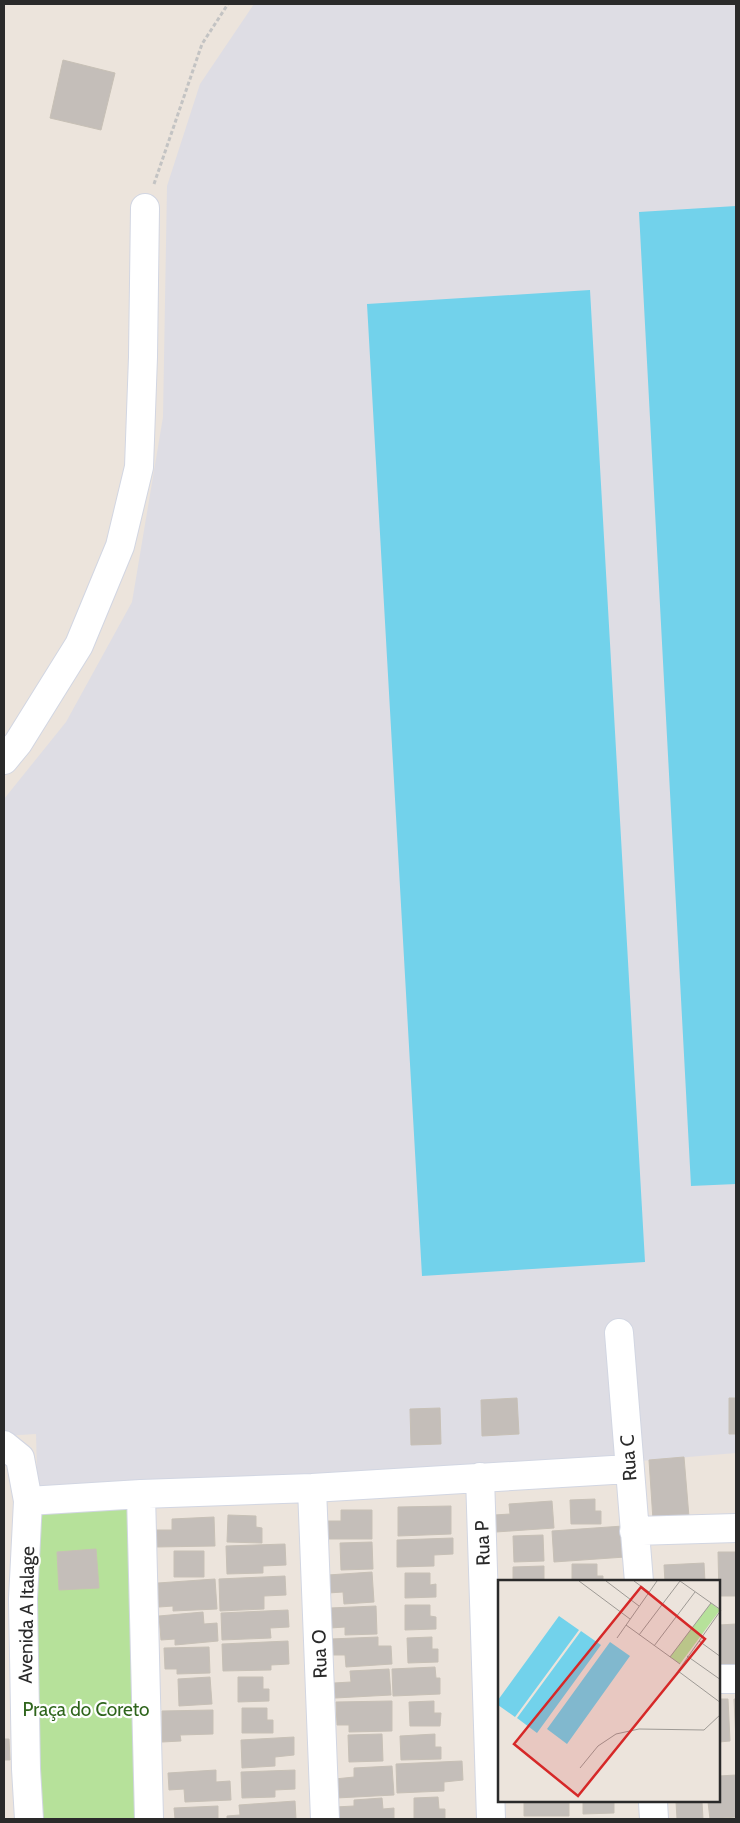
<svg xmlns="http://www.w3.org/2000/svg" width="740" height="1823" viewBox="0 0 740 1823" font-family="Cabin,sans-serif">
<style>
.industrial{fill:#dedde4}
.green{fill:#b6e19a}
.water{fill:#72d2eb}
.building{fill:#c4beb9;stroke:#c7c0b6}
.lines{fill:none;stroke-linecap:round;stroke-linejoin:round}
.minor-casing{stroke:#d2d6e2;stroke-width:30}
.path{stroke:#c3c3c3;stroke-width:3;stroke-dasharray:4 2.5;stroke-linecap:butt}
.minor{stroke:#fff;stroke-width:28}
.labels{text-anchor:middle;stroke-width:4.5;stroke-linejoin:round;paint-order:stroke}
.street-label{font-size:19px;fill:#2a2a2a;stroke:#fff}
.park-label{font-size:19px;fill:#2f651c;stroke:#fff}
.inset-road{fill:none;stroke:#9e9a95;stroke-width:1}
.view{fill:#d62828;fill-opacity:0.15;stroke:#d62828;stroke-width:2.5}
.inset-edge{fill:none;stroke:#2a2a2a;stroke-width:2.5}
</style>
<rect width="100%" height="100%" fill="#ece4dc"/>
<path class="industrial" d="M254 4H736V1453L38 1511 36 1434 4 1436V799L66 722 132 602 163 417 167 186 200 84Z"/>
<path class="green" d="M141 1494 149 1819H29L28 1501Z"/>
<path class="water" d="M736 206V1184L691 1186 639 212Z
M590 290 645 1262 422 1276 367 304Z"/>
<path class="building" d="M63 60 115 73 101 130 50 118Z
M517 1398 519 1434 482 1436 481 1400Z
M729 1398H736V1434H729Z
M440 1408 441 1444 411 1445 410 1409Z
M684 1457 689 1517 653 1520 649 1460Z
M595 1499V1511H601V1524H571L570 1500Z
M552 1501 554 1528 496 1532 494 1515 510 1514 509 1504Z
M451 1506V1534L398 1536V1507Z
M341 1510H372V1539H326V1521H341Z
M228 1515 256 1516V1527L262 1528V1543L227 1542Z
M214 1517 215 1546 155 1547 154 1530H172V1519Z
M623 1526 625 1557 554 1562 552 1531Z
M543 1535 544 1561 514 1562 513 1536Z
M453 1538V1554L434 1555V1566L397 1567V1540Z
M372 1542 373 1569 341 1570 340 1543Z
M285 1544 286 1565 263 1566V1573L227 1574 226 1546Z
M96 1549 99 1588 59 1590 57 1552Z
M174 1551H204V1577H174Z
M718 1552H736V1596H719Z
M704 1563 705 1582H665L664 1565Z
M572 1564H597V1576H603V1582H572Z
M544 1566V1582H513V1567Z
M372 1572 374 1602 344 1604 343 1592 328 1593V1575Z
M405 1573H430V1585L436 1584V1597L405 1598Z
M285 1576 286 1595 264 1596V1609L220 1611 219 1579Z
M215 1579 217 1609 173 1611V1606L159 1607 158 1583Z
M405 1605H430V1616L436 1617V1629L405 1630Z
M376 1606 377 1634 345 1635V1627L330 1628V1608Z
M288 1610 289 1627 270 1628 271 1638 222 1640 221 1613Z
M203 1612 204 1624 217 1623 218 1641 175 1645V1639L161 1640 159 1616Z
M736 1624V1671L719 1672V1625Z
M378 1637V1646H391L392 1664 346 1667 345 1655H332L331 1639Z
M432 1637V1649H438V1662L408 1663 407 1638Z
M288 1641 289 1664 271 1665V1670L223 1671 222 1644Z
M209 1647 210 1673 177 1674V1669H165L164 1648Z
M435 1667 436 1678H440V1694L393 1696 392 1669Z
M389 1669 391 1695 335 1698 334 1683 351 1682 350 1671Z
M210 1677 212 1704 179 1706 178 1679Z
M238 1677H263V1689H269V1701L238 1702Z
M719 1699H728L730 1741 719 1742Z
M734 1699H736V1742Z
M392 1701V1731L349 1732V1725H337L336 1702Z
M434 1701V1713H441L440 1726H410L409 1702Z
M242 1708H267V1720H273V1733H242Z
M213 1710V1734L180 1735 181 1741 162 1742V1711Z
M4 1733V1739H9L10 1760H4Z
M382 1734 383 1761 349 1762 348 1735Z
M435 1734V1747H441V1759L401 1760 400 1736Z
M294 1737V1755L275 1757V1766L242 1768 241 1740Z
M462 1761 463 1780 444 1782V1791L397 1793 396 1764Z
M392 1766 394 1795 336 1798 335 1779 354 1777V1768Z
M216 1770V1782L230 1781 231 1800 185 1802 184 1789 169 1790 168 1773Z
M295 1770V1789L275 1790V1797L242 1798 241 1772Z
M736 1775V1817L710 1819 708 1802H719V1776Z
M438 1797 439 1809H445V1819H414V1798Z
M382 1798 383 1809 394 1808V1819H336L335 1807 354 1806V1800Z
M295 1801 296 1819H227V1816L240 1815 239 1805Z
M524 1802H569V1816H524Z
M583 1802H614V1813L583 1814Z
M676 1802H702L703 1819H677Z
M218 1806V1819H175L174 1808Z"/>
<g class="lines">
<defs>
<path id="minor" d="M4 760 18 743 79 645 120 546 139 467 143 357 145 208
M619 1333 639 1582
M4 1445 20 1458 28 1501 23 1599 26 1769 29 1819
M480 1477 491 1819
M312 1488 325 1819
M141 1494 149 1819
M28 1501 141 1494 312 1488 629 1469
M634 1531 736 1528
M719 1679H736
M653 1802 654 1819"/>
</defs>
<use href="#minor" class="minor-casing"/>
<path class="path" d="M154 184 202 44 228 4"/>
<use href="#minor" class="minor"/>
</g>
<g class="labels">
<g class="street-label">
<text transform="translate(628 1458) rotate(-94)" y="7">Rua C</text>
<text transform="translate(482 1543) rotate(-92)" y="7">Rua P</text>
<text transform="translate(26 1615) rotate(-89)" y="7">Avenida A Italage</text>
<text transform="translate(319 1654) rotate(-92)" y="7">Rua O</text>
</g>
<g class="park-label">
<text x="86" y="1716">Praça do Coreto</text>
</g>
</g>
<g transform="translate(498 1580)">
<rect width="222" height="222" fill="#ece4dc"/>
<path d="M213 23 222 30 182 84 172 77Z" fill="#b6e19a"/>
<path d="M61 36 81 50 17 137 0 125V120ZM83 51 103 65 39 153 19 138ZM112 62 132 76 69 164 49 149Z" fill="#72d2eb"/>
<path class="inset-road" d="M81 1 132 39M108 1 141 26M136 1 151 12M182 1 223 30 180 91 223 123M128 45 182 84M141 55 182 1M119 58 159 1M201 61 223 77M156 66 197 12M189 76 223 100M172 77 213 23M82 188 100 166 118 154 141 149 206 150 223 134"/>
<path class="view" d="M143 7 207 59 80 216 16 164Z"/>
<rect width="222" height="222" class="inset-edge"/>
</g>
<rect width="740" height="1823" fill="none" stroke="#2a2a2a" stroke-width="10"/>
</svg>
